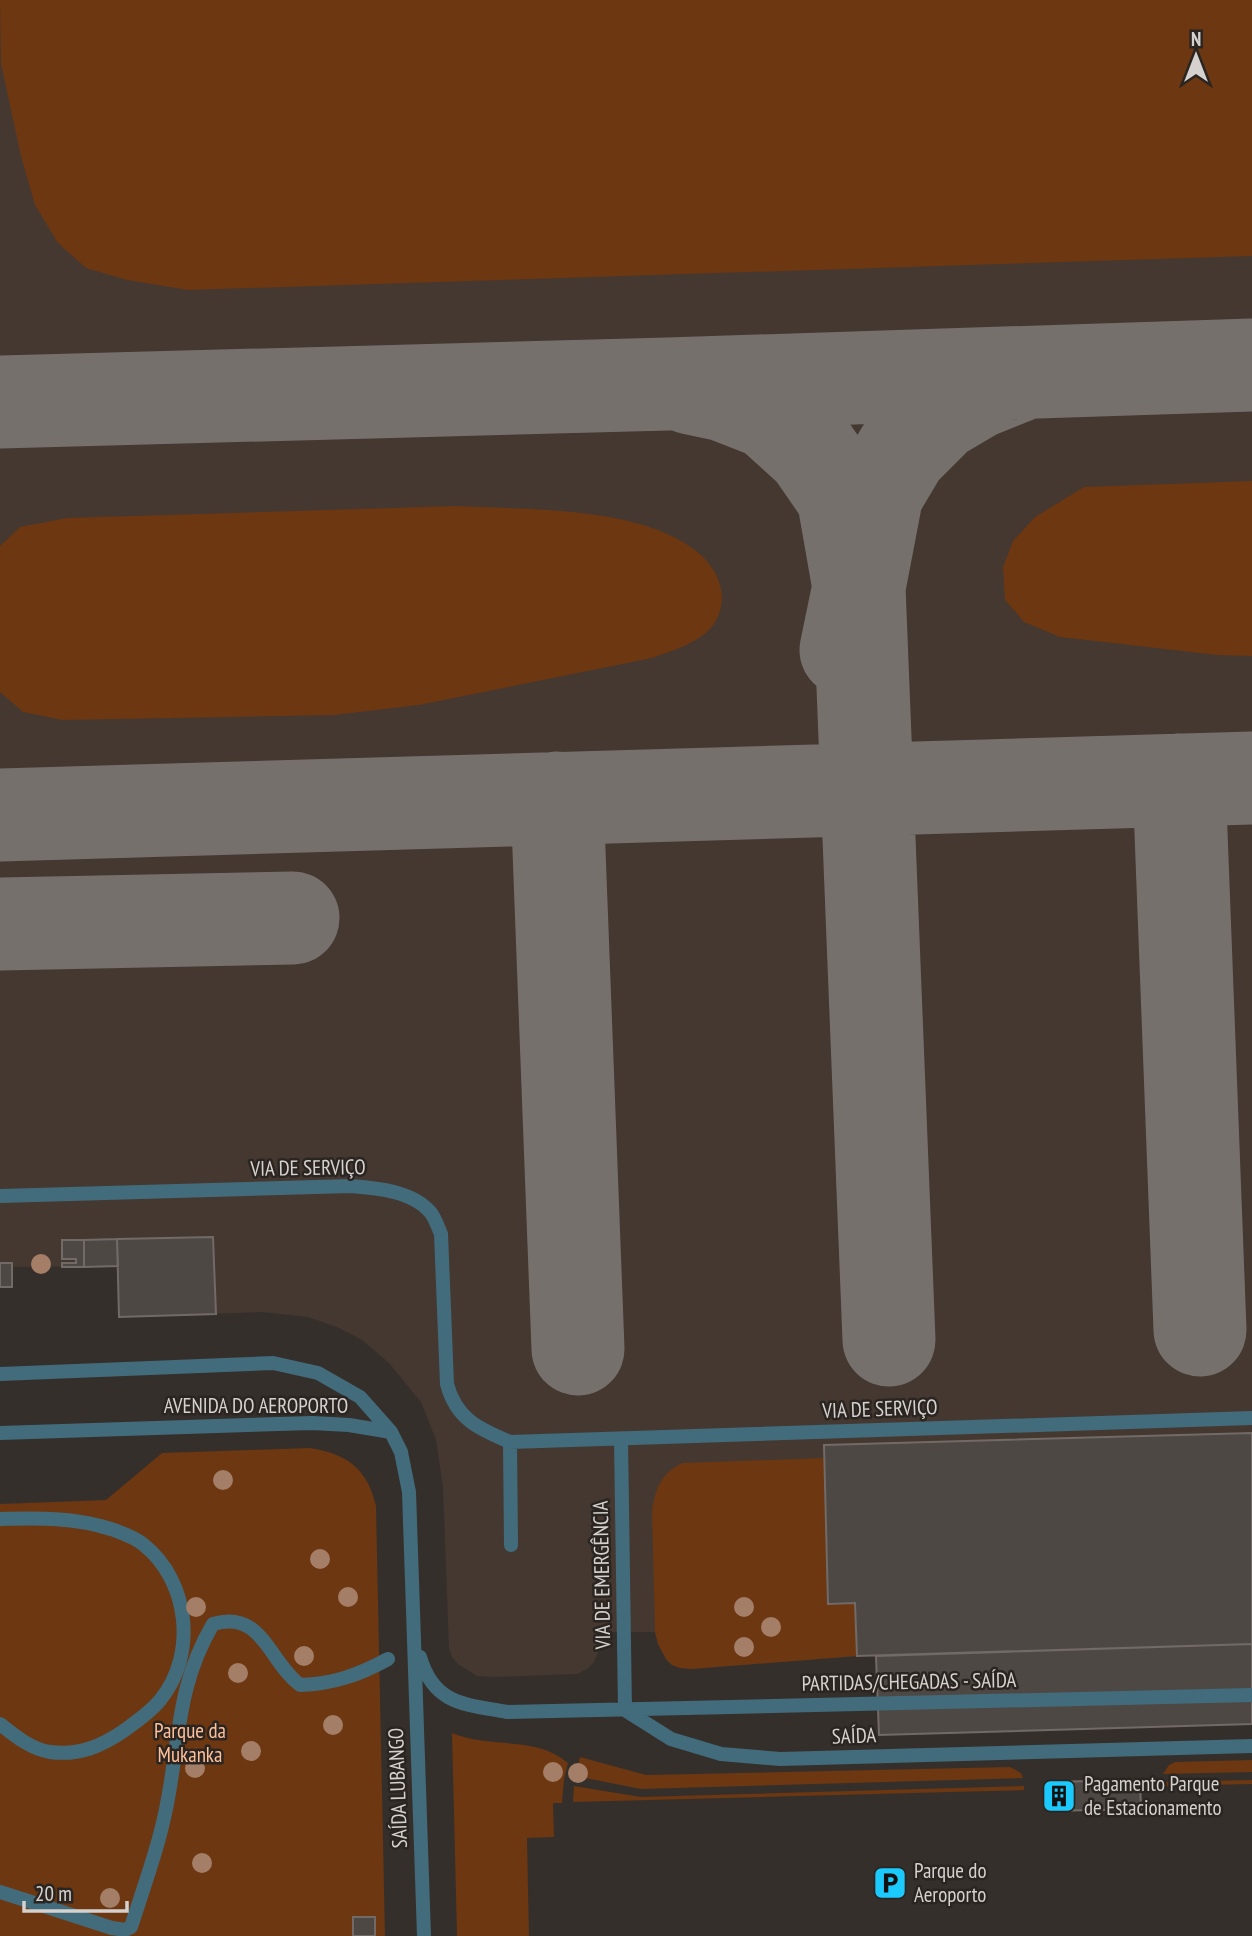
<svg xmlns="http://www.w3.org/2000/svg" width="1252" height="1936" viewBox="0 0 1252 1936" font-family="'PT Sans Narrow',sans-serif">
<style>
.built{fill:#443831}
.green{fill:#6c3711}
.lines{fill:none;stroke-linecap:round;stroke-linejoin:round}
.taxiway{stroke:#76706c;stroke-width:93}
.building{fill:#4e4844;stroke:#716a66;stroke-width:2}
.lane{stroke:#426c7c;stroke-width:14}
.street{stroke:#426c7c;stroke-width:14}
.tree{fill:#a47e67}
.labels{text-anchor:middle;stroke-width:5;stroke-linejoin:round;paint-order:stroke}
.street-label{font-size:21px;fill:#d5d1ce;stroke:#2b2521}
.park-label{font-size:21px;fill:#ffbf98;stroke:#2b2521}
.poi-label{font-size:21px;fill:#d5d1ce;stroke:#2b2521;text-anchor:start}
</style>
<rect width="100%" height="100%" fill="#352f2b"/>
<path class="built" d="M0 0H1252V1644L857 1656 691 1669 680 1668 672 1665 666 1659 658 1644 655 1632H601L598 1653 594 1662 587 1669 577 1674 492 1677 477 1676 458 1664 452 1657 449 1648 443 1487 436 1440 421 1402 389 1363 362 1340 337 1327 308 1317 262 1312 119 1317 118 1266 12 1267V1263H0Z"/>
<path class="green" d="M0 0H1252V256L188 290 127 280 86 268 58 243 35 205 21 156 1 64Z
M1252 481V656L1217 655 1060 637 1024 622 1005 600 1003 567 1013 541 1035 517 1084 487Z
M456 506C527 510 647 505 702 556 713 567 722 581 722 598 721 637 683 647 652 658L419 705 334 715 63 720 23 712 0 692V546L20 527 67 518Z
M310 1448C347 1454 367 1468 376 1506L385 1936H0V1504L106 1500 162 1453Z
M824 1458 855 1603 857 1656 691 1669 680 1668 672 1665 666 1659 658 1644 655 1632 652 1511C656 1487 660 1475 682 1463Z
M452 1733C489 1749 536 1735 568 1763L564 1779 562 1803H553L554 1837 527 1838 529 1936H457Z
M580 1757 646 1775 1010 1767 1021 1773 1023 1778 641 1789 575 1776Z
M1252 1760V1772L1163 1774 1169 1765 1175 1762Z
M1252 1780V1784L1163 1786V1782Z
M574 1786 641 1797 1024 1786V1790L573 1802Z"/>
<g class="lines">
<path class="taxiway" d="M691 388 724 395 770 413 812 451 843 496 859 587 846 650
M0 402 668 384 1252 365
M860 582 877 493 902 451 938 415 977 392 1022 374
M859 587 889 1340
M1179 780 1200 1330
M557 798 578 1349
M0 815 1252 778
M0 924 293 918"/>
</g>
<path class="building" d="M213 1237 216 1314 119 1317 117 1239Z
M117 1239 118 1266 84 1267V1240Z
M62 1240H84V1267H62V1263H76V1259H62Z
M0 1263H12V1287H0Z
M1252 1433V1644L857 1656 855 1603 828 1604 824 1445Z
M1252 1644V1724L879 1735 876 1656Z
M1140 1780 1141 1809 1048 1811 1047 1782Z
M1070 1781 1071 1810 1048 1811 1047 1782Z
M353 1917H375V1936H353Z"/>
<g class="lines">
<path class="lane" d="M0 1196 351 1186C377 1188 413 1191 431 1213 435 1218 438 1227 441 1234L447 1384C456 1419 479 1429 510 1442L1252 1418
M0 1374 273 1363 318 1373 360 1397 391 1432 401 1452 409 1492 424 1936
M0 1433 312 1423 349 1425 391 1432
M621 1439 625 1710 671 1739 721 1754 780 1759 1252 1746
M510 1442 511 1545
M420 1657C434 1705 465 1704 507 1712L1252 1695"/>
<path class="street" d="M0 1519C38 1518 74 1517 111 1529 122 1533 135 1537 144 1545 189 1581 197 1654 161 1699 152 1711 137 1721 125 1730 102 1746 79 1756 50 1752 31 1749 15 1736 0 1724
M0 1892 112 1928 125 1930 131 1927C144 1886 159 1846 167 1804 180 1737 177 1685 213 1624 262 1609 269 1662 300 1685 333 1684 359 1675 388 1659"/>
</g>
<g class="tree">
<circle cx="41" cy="1264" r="10"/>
<circle cx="223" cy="1480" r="10"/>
<circle cx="320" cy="1559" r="10"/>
<circle cx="348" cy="1597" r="10"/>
<circle cx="196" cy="1607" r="10"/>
<circle cx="744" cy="1607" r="10"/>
<circle cx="771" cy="1627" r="10"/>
<circle cx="744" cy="1647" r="10"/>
<circle cx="304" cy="1656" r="10"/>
<circle cx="238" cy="1673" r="10"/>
<circle cx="333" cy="1725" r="10"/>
<circle cx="251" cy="1751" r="10"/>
<circle cx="195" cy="1768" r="10"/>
<circle cx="553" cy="1772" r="10"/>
<circle cx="578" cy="1773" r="10"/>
<circle cx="202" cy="1863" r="10"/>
<circle cx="110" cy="1898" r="10"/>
</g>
<defs>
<symbol id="building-square" viewBox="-11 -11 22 22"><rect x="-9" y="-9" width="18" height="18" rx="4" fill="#1cc9fc" stroke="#2b2521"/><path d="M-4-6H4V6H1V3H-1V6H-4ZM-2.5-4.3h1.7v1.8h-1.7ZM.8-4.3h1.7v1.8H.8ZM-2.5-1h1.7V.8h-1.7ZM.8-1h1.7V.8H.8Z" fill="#111"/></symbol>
<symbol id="parking-square" viewBox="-11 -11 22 22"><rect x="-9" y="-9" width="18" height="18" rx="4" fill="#1cc9fc" stroke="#2b2521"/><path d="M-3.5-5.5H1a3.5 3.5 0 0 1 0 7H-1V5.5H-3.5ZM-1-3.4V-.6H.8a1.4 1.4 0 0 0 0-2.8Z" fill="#111"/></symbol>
</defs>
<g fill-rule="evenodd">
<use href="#building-square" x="1040" y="1777" width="38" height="38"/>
<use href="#parking-square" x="871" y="1864" width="38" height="38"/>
</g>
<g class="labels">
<g class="street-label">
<text transform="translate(308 1168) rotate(-1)" y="7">VIA DE SERVIÇO</text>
<text x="256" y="1413">AVENIDA DO AEROPORTO</text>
<text transform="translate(880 1409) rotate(-2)" y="7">VIA DE SERVIÇO</text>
<text transform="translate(602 1575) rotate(-91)" y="7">VIA DE EMERGÊNCIA</text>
<text transform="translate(909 1682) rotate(-1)" y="7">PARTIDAS/CHEGADAS - SAÍDA</text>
<text transform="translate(854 1736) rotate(-2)" y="7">SAÍDA</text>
<text transform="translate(398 1788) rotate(-92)" y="7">SAÍDA LUBANGO</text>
</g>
<g class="park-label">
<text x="190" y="1738">Parque da<tspan x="190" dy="24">Mukanka</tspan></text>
</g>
<g class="poi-label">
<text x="1084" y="1791">Pagamento Parque<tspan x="1084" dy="24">de Estacionamento</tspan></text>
<text x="914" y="1878">Parque do<tspan x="914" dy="24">Aeroporto</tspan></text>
</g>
</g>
<g transform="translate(1196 56)" stroke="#2b2521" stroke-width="5" paint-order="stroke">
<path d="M0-5L12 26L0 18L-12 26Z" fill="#d5d1ce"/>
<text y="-10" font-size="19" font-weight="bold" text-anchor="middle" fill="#d5d1ce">N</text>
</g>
<path d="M24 1901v10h103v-10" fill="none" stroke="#d5d1ce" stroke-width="3.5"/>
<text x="35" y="1901" font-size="21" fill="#d5d1ce" stroke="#2b2521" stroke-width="5" paint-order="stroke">20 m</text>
</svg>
